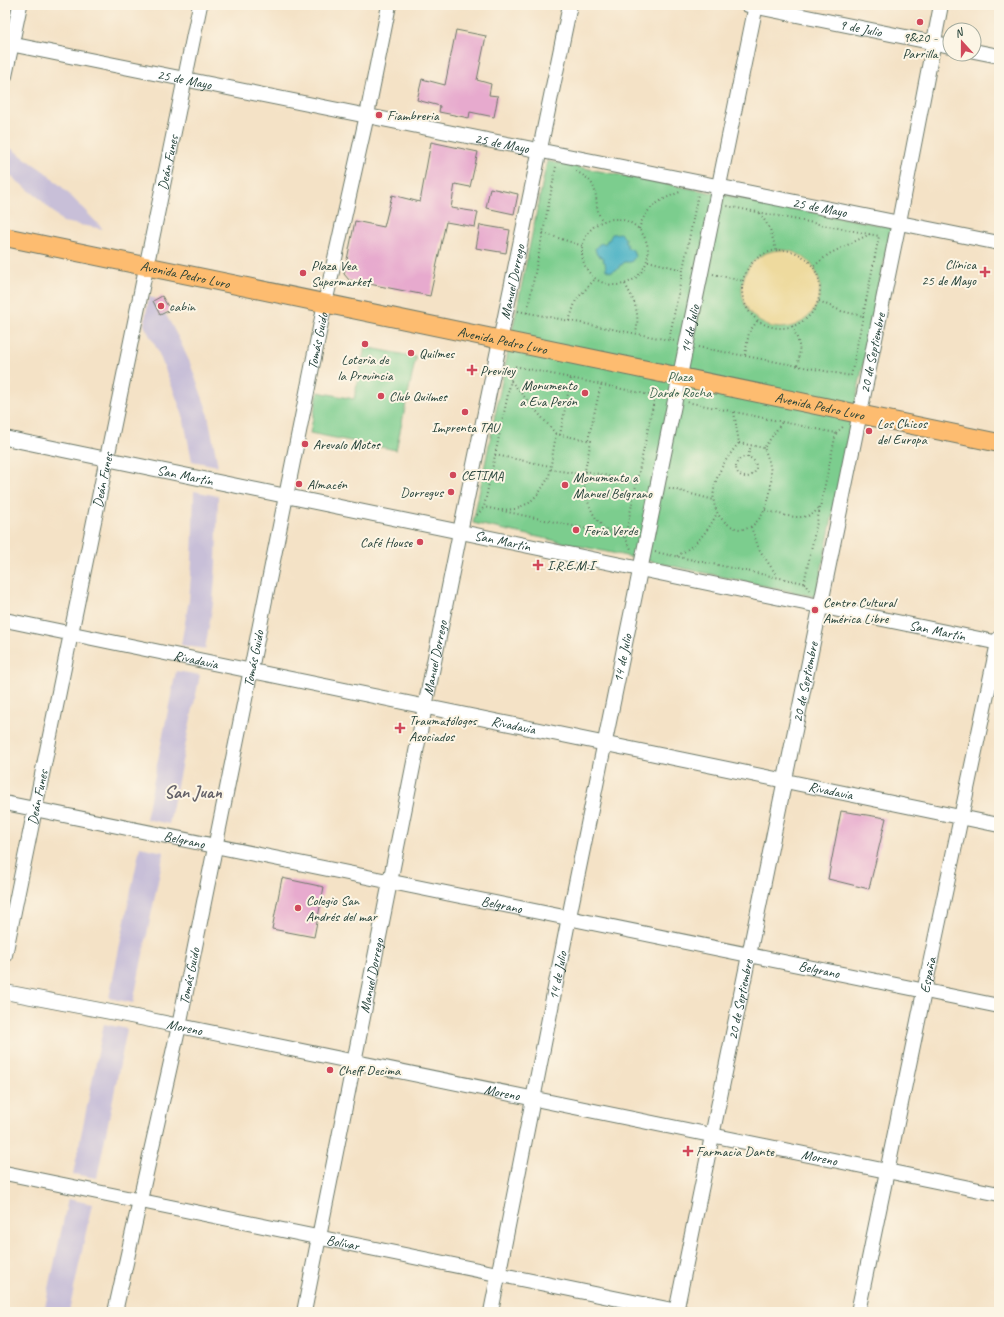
<svg xmlns="http://www.w3.org/2000/svg" width="1004" height="1317" viewBox="0 0 1004 1317" font-family="Caveat,sans-serif">
<style>
.industrial{fill:#c8bfd8}
.green{fill:#7ccd8e;stroke:#4e8561}
.sand{fill:#eeda9e;stroke:#868c69}
.water{fill:#46b1c4;stroke:#32777c}
.building{fill:#e7aace}
.lines{fill:none;stroke-linecap:round;stroke-linejoin:round}
.minor-casing{stroke:#6a7767;stroke-width:16}
.major-casing{stroke:#6a7767;stroke-width:20}
.path{stroke:#6a7767;stroke-width:2;stroke-dasharray:1 3;stroke-linecap:butt}
.minor{stroke:#fff;stroke-width:14}
.major{stroke:#fdbc70;stroke-width:18}
.poi-dot{fill:#d1495b;stroke:#fcf5e5;stroke-width:1.5}
.labels{text-anchor:middle;stroke-width:4;stroke-linejoin:round;paint-order:stroke}
.street-label{font-size:14px;fill:#1f3d34;stroke:#fcf5e5}
.poi-label{font-size:14px;fill:#1f3d34;stroke:#fcf5e5;text-anchor:start}
.park-label{font-size:14px;fill:#36614a;stroke:#fcf5e5}
.district-label{font-size:18px;font-weight:bold;fill:#65636a;stroke:#fcf5e5}
</style>
<rect width="100%" height="100%" fill="#fcf5e5"/>
<filter id="ink" filterUnits="userSpaceOnUse"><feTurbulence type="fractalNoise" baseFrequency=".025" numOctaves="2"/><feDisplacementMap in="SourceGraphic" scale="8" xChannelSelector="R" yChannelSelector="G"/><feConvolveMatrix kernelMatrix="1 2 1 2 8 2 1 2 1" color-interpolation-filters="sRGB"/></filter>
<filter id="wash" filterUnits="userSpaceOnUse"><feTurbulence type="fractalNoise" baseFrequency=".012" numOctaves="4" result="noise"/><feDisplacementMap in="SourceGraphic" scale="16" xChannelSelector="R" yChannelSelector="G"/><feGaussianBlur stdDeviation="0.9" result="paint"/><feColorMatrix in="noise" values="0 0 0 0 0 0 0 0 0 0 0 0 0 0 0 0 0 1.4 0 .05"/><feComposite in="paint" operator="in"/></filter>
<g filter="url(#wash)">
<rect width="100%" height="100%" fill="#f4e2c6"/>
<path class="industrial" d="M6 145 45 172 63 188 103 229 63 222 38 197 5 172Z
M149 297 157 299 153 301 160 315 165 313 179 339 190 363 207 410 218 466 192 461 183 416 175 394 157 349 144 325Z
M194 491 218 496 216 564 213 603 205 649 181 645 189 600 192 562Z
M176 671 200 675 169 824 146 819Z
M140 847 164 852 133 1003 109 998Z
M104 1024 127 1029 97 1178 73 1174Z
M68 1199 92 1204 69 1312H44Z"/>
<path class="green" d="M547 161 891 227 816 597 473 523Z
M365 347 416 357 396 450 310 433 318 392 354 399Z"/>
<path class="sand" d="M742 289a39 39 0 1 1 78 0a39 39 0 1 1-78 0Z"/>
<path class="water" d="M620 233 625 238V243L627 244V247L633 250 635 257 631 262H624L622 265H620L618 269 611 272 606 270 605 262 603 261 604 258 597 255 595 249 599 244 606 243 607 240H609L612 234Z"/>
<g id="blocks">
<path class="building" d="M456 30 486 36 477 80 491 84 489 95 498 96 494 117 470 112 469 118 439 112 440 106 417 100 422 79 445 85Z
M431 142 478 152 470 187 455 184 451 208 478 212 475 227 446 222 430 296 349 280 344 274 355 221 384 227 392 195 420 202Z
M490 188 518 194 514 214 486 208Z
M480 225 510 230 506 253 476 248Z
M162 296 170 310 160 315 153 301Z
M841 811 886 818 869 889 828 879Z
M282 878 324 887 314 937 272 929Z"/>
</g>
</g>
<g filter="url(#ink)">
<use href="#blocks" fill-opacity="0" stroke="#6a7767" stroke-width="1"/>
<g class="lines">
<defs>
<g id="minor">
<path id="s1" d="M748 5 950 46"/>
<path id="s2" d="M5 43 999 243"/>
<path d="M974 51 999 56"/>
<path d="M5 76 20 5"/>
<path id="s3" d="M5 438 999 643"/>
<path id="s4" d="M5 620 999 825"/>
<path id="s5" d="M5 803 999 1006"/>
<path id="s6" d="M5 955 200 5"/>
<path id="s7" d="M5 992 121 1014 999 1194"/>
<path id="s8" d="M5 1173 682 1312"/>
<path id="s9" d="M115 1312 179 1026 325 303 367 115 389 5"/>
<path id="s10" d="M304 1312 460 532 570 5"/>
<path id="s11" d="M491 1312 569 917 756 5"/>
<path id="s12" d="M676 1312 899 222 941 5"/>
<path id="s13" d="M858 1312 924 992 999 638"/>
</g>
<g id="major">
<path id="s14" d="M5 237 999 443"/>
</g>
</defs>
<use href="#minor" class="minor-casing"/>
<use href="#major" class="major-casing"/>
<path class="path" d="M576 171C581 174 586 177 590 181 600 193 593 210 603 221
M760 213 770 229 776 250
M582 252a33 33 0 1 1 66 0a33 33 0 1 1-66 0Z
M639 229C645 207 660 200 680 192
M543 233 583 246
M742 289a39 39 0 1 1 78 0a39 39 0 1 1-78 0Z
M648 261 683 270
M814 266 829 254 870 234
M713 274 743 281
M625 284C635 302 640 313 636 333
M819 301 841 311 863 316
M518 311 669 340 698 194
M527 313 556 167
M569 321 576 300 595 279
M792 326C799 341 802 350 797 366
M669 340 675 341
M698 347 851 376 879 236 727 206
M745 355 749 332 758 320
M511 381 556 434
M655 396 664 398
M734 412 739 443C723 461 703 493 720 517 725 523 732 528 740 529 760 531 771 499 771 483 772 471 769 459 764 448L782 422
M836 433 844 426
M560 435 571 378
M588 440 601 385
M739 443 764 448
M495 455 550 466
M736 467a10 10 0 1 1 20 0a10 10 0 1 1-20 0Z
M748 457 751 445
M585 471 637 482
M584 475C584 497 592 523 613 533
M669 488 714 500
M502 510 515 509 529 503 539 493 549 477 556 434 591 441 584 475 550 469
M765 510C779 514 799 521 813 514 815 512 818 509 820 507
M477 515 484 507 514 366 655 396 625 537 484 507
M751 527 759 549 777 576
M625 537 631 549
M655 552 804 583 836 433 687 402
M677 556C695 546 708 532 717 513
M804 583 809 590"/>
<use href="#minor" class="minor"/>
<use href="#major" class="major"/>
</g>
</g>
<g class="poi-dot">
<circle cx="920" cy="22" r="4"/>
<circle cx="379" cy="115" r="4"/>
<path d="M983 266h4v4h4v4h-4v4h-4v-4h-4v-4h4z"/>
<circle cx="303" cy="273" r="4"/>
<circle cx="161" cy="306" r="4"/>
<circle cx="365" cy="344" r="4"/>
<circle cx="411" cy="353" r="4"/>
<path d="M470 364h4v4h4v4h-4v4h-4v-4h-4v-4h4z"/>
<circle cx="585" cy="393" r="4"/>
<circle cx="381" cy="396" r="4"/>
<circle cx="465" cy="412" r="4"/>
<circle cx="869" cy="431" r="4"/>
<circle cx="305" cy="444" r="4"/>
<circle cx="453" cy="475" r="4"/>
<circle cx="299" cy="484" r="4"/>
<circle cx="565" cy="485" r="4"/>
<circle cx="451" cy="492" r="4"/>
<circle cx="576" cy="530" r="4"/>
<circle cx="420" cy="542" r="4"/>
<path d="M536 559h4v4h4v4h-4v4h-4v-4h-4v-4h4z"/>
<circle cx="815" cy="610" r="4"/>
<path d="M398 722h4v4h4v4h-4v4h-4v-4h-4v-4h4z"/>
<circle cx="298" cy="908" r="4"/>
<circle cx="330" cy="1070" r="4"/>
<path d="M686 1145h4v4h4v4h-4v4h-4v-4h-4v-4h4z"/>
</g>
<g class="labels">
<g class="street-label">
<text dy="5" stroke="none"><textPath href="#s1" startOffset="115">9 de Julio</textPath></text>
<text dy="5" stroke="none"><textPath href="#s2" startOffset="183">25 de Mayo</textPath></text>
<text dy="5" stroke="none"><textPath href="#s2" startOffset="507">25 de Mayo</textPath></text>
<text dy="5" stroke="none"><textPath href="#s6" startOffset="809">Deán Funes</textPath></text>
<text dy="5" stroke="none"><textPath href="#s2" startOffset="831">25 de Mayo</textPath></text>
<text dy="5" stroke="none"><textPath href="#s14" startOffset="184">Avenida Pedro Luro</textPath></text>
<text dy="5" stroke="none"><textPath href="#s10" startOffset="1051">Manuel Dorrego</textPath></text>
<text dy="5" stroke="none"><textPath href="#s11" startOffset="1003">14 de Julio</textPath></text>
<text dy="5" stroke="none"><textPath href="#s14" startOffset="508">Avenida Pedro Luro</textPath></text>
<text dy="5" stroke="none"><textPath href="#s9" startOffset="992">Tomás Guido</textPath></text>
<text dy="5" stroke="none"><textPath href="#s12" startOffset="979">20 de Septiembre</textPath></text>
<text dy="5" stroke="none"><textPath href="#s14" startOffset="832">Avenida Pedro Luro</textPath></text>
<text dy="5" stroke="none"><textPath href="#s3" startOffset="184">San Martín</textPath></text>
<text dy="5" stroke="none"><textPath href="#s6" startOffset="485">Deán Funes</textPath></text>
<text dy="5" stroke="none"><textPath href="#s3" startOffset="508">San Martín</textPath></text>
<text dy="5" stroke="none"><textPath href="#s3" startOffset="952">San Martín</textPath></text>
<text dy="5" stroke="none"><textPath href="#s10" startOffset="667">Manuel Dorrego</textPath></text>
<text dy="5" stroke="none"><textPath href="#s11" startOffset="667">14 de Julio</textPath></text>
<text dy="5" stroke="none"><textPath href="#s9" startOffset="668">Tomás Guido</textPath></text>
<text dy="5" stroke="none"><textPath href="#s4" startOffset="195">Rivadavia</textPath></text>
<text dy="5" stroke="none"><textPath href="#s12" startOffset="643">20 de Septiembre</textPath></text>
<text dy="5" stroke="none"><textPath href="#s4" startOffset="519">Rivadavia</textPath></text>
<text dy="5" stroke="none"><textPath href="#s4" startOffset="843">Rivadavia</textPath></text>
<text dy="5" stroke="none"><textPath href="#s6" startOffset="161">Deán Funes</textPath></text>
<text dy="5" stroke="none"><textPath href="#s5" startOffset="183">Belgrano</textPath></text>
<text dy="5" stroke="none"><textPath href="#s5" startOffset="507">Belgrano</textPath></text>
<text dy="5" stroke="none"><textPath href="#s5" startOffset="831">Belgrano</textPath></text>
<text dy="5" stroke="none"><textPath href="#s13" startOffset="344">España</textPath></text>
<text dy="5" stroke="none"><textPath href="#s9" startOffset="344">Tomás Guido</textPath></text>
<text dy="5" stroke="none"><textPath href="#s10" startOffset="343">Manuel Dorrego</textPath></text>
<text dy="5" stroke="none"><textPath href="#s11" startOffset="343">14 de Julio</textPath></text>
<text dy="5" stroke="none"><textPath href="#s12" startOffset="319">20 de Septiembre</textPath></text>
<text dy="5" stroke="none"><textPath href="#s7" startOffset="183">Moreno</textPath></text>
<text dy="5" stroke="none"><textPath href="#s7" startOffset="507">Moreno</textPath></text>
<text dy="5" stroke="none"><textPath href="#s7" startOffset="831">Moreno</textPath></text>
<text dy="5" stroke="none"><textPath href="#s8" startOffset="345">Bolívar</textPath></text>
</g>
<g class="poi-label">
<text x="920" y="42" text-anchor="middle">9&amp;20 -<tspan x="920" dy="16">Parrilla</tspan></text>
<text x="387" y="120">Fiambreria</text>
<text x="976" y="269" text-anchor="end">Clínica<tspan x="976" dy="16">25 de Mayo</tspan></text>
<text x="311" y="270">Plaza Vea<tspan x="311" dy="16">Supermarket</tspan></text>
<text x="169" y="311">cabin</text>
<text x="419" y="358">Quilmes</text>
<text x="365" y="364" text-anchor="middle">Loteria de<tspan x="365" dy="16">la Provincia</tspan></text>
<text x="480" y="375">Previley</text>
<text x="577" y="390" text-anchor="end">Monumento<tspan x="577" dy="16">a Eva Perón</tspan></text>
<text x="389" y="401">Club Quilmes</text>
<text x="877" y="428">Los Chicos<tspan x="877" dy="16">del Europa</tspan></text>
<text x="465" y="432" text-anchor="middle">Imprenta TAU</text>
<text x="313" y="449">Arevalo Motos</text>
<text x="461" y="480">CETIMA</text>
<text x="573" y="482">Monumento a<tspan x="573" dy="16">Manuel Belgrano</tspan></text>
<text x="307" y="489">Almacén</text>
<text x="443" y="497" text-anchor="end">Dorregus</text>
<text x="584" y="535">Feria Verde</text>
<text x="412" y="547" text-anchor="end">Café House</text>
<text x="547" y="570">I.R.E.M.I</text>
<text x="823" y="607">Centro Cultural<tspan x="823" dy="16">América Libre</tspan></text>
<text x="409" y="725">Traumatólogos<tspan x="409" dy="16">Asociados</tspan></text>
<text x="306" y="905">Colegio San<tspan x="306" dy="16">Andrés del mar</tspan></text>
<text x="338" y="1075">Cheff Decima</text>
<text x="696" y="1156">Farmacia Dante</text>
</g>
<g class="park-label">
<text x="680" y="381">Plaza<tspan x="680" dy="16">Dardo Rocha</tspan></text>
</g>
<g class="district-label">
<text x="193" y="798">San Juan</text>
</g>
</g>
<rect width="1004" height="1317" fill="none" stroke="#fcf5e5" stroke-width="20"/>
<g transform="translate(962 42) rotate(339)"><circle r="19" fill="#fcf5e5" stroke="#a4ab9e"/>
<path d="M0-3L7 15L0 10L-7 15Z" fill="#d1495b"/>
<text y="-6" font-size="11" font-weight="bold" text-anchor="middle" fill="#1f3d34">N</text>
</g>
</svg>
